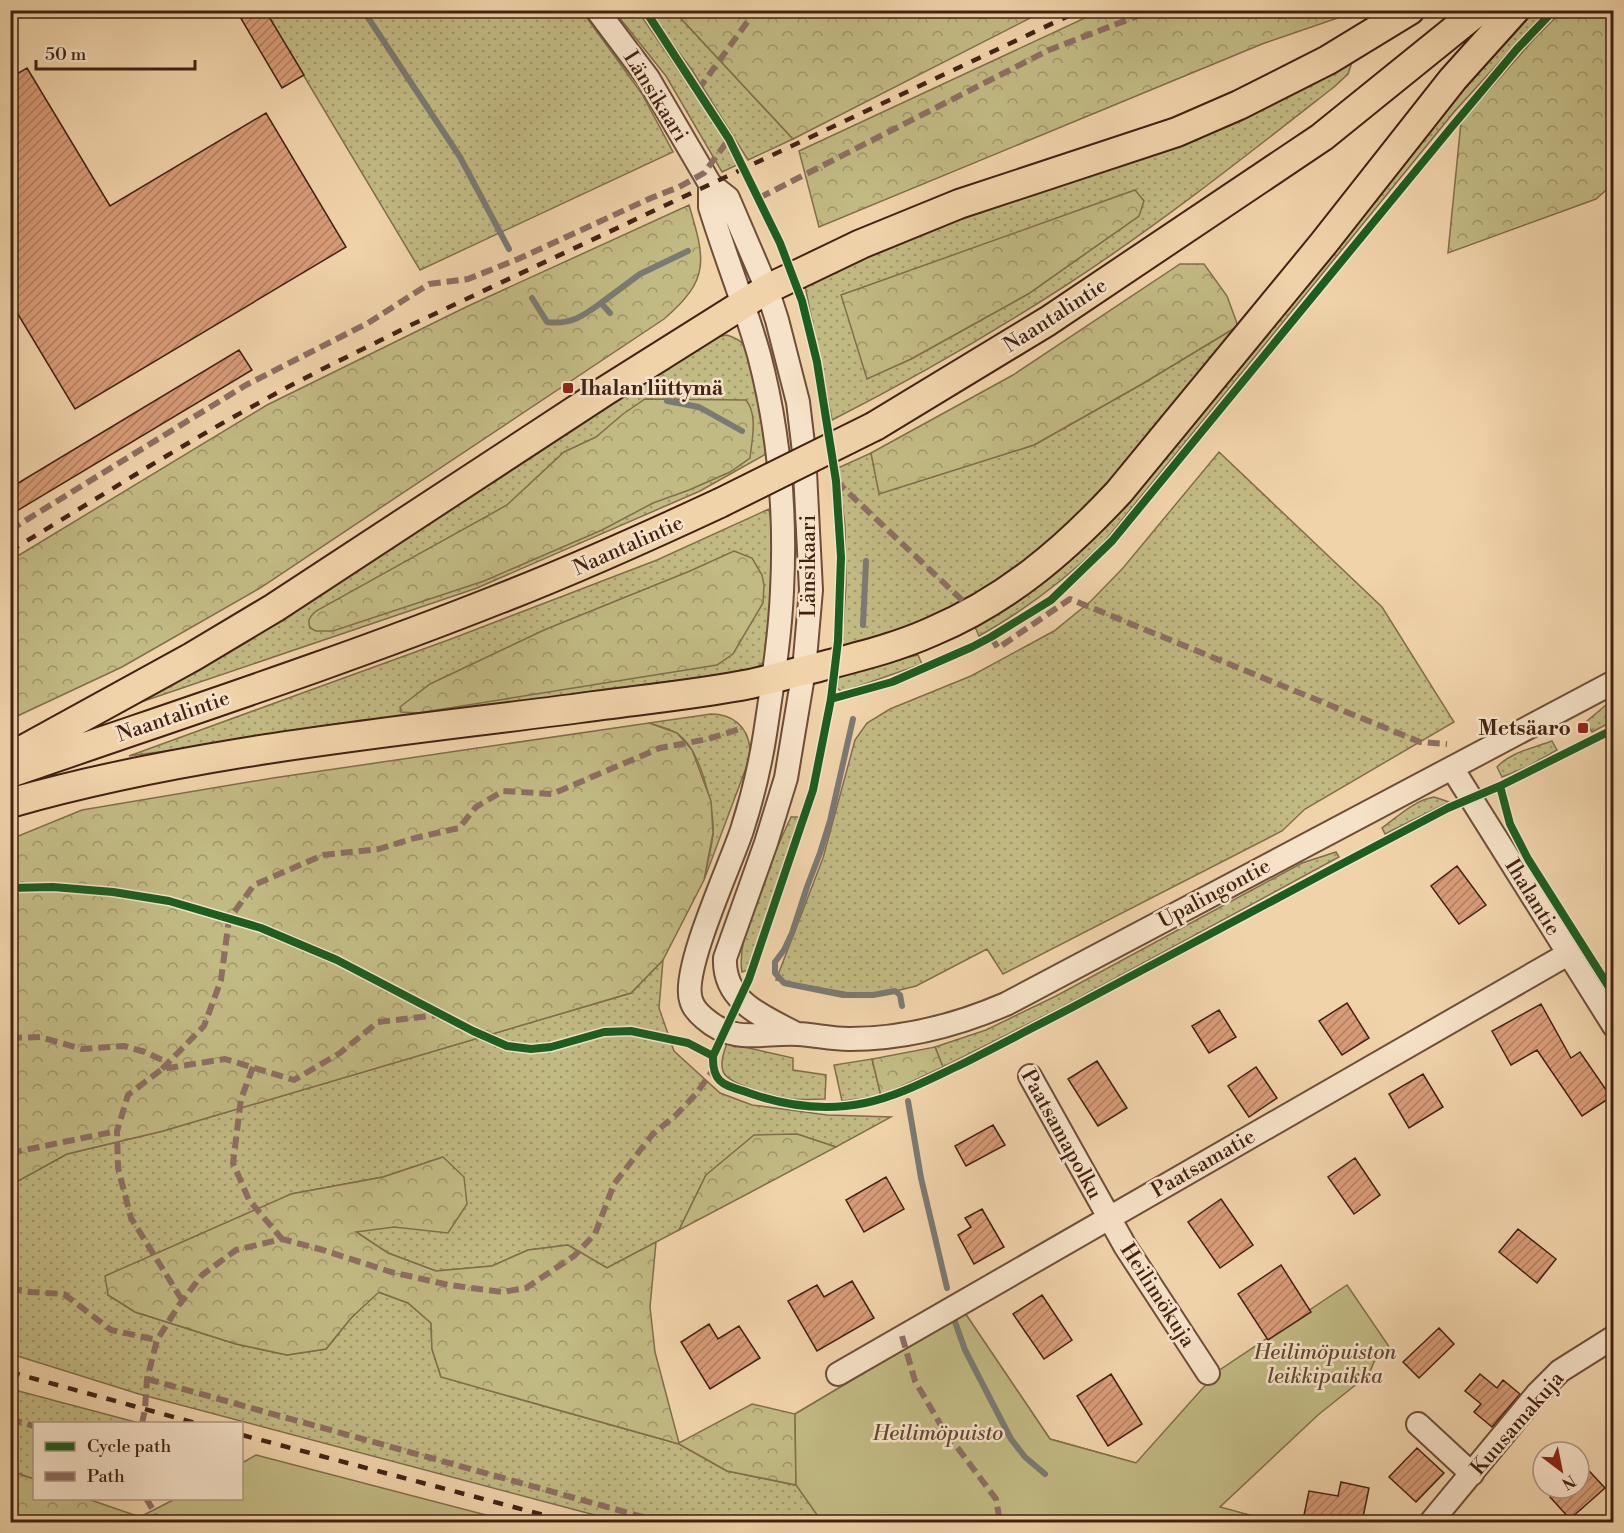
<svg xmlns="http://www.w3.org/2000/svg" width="1624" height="1533" viewBox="0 0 1624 1533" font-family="'Libre Bodoni',serif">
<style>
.grass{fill:url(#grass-dots);stroke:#826e4b;stroke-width:1.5;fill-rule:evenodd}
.forest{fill:url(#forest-crowns);stroke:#826e4b;stroke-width:1.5}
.park{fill:#c2ba83;stroke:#826e4b;stroke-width:1.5}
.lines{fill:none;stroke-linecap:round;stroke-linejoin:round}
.stream{stroke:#7a7a74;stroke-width:6}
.building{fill:url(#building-hatch);stroke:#422213;stroke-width:1.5}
.minor-casing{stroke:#6e4e39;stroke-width:26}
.major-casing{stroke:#422213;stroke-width:32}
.minor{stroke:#f6e2c8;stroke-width:22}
.major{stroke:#f1d3aa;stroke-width:28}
.rail{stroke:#422213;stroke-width:4.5;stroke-dasharray:10 10;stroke-linecap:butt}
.major-bridge-casing{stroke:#422213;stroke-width:32;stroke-linecap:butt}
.major-bridge{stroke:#f1d3aa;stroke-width:28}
.quiet{stroke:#8d6e63;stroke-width:6;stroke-dasharray:12 6;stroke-linecap:butt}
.cycleway-casing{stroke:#f6e2c8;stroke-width:11}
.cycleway{stroke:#1b5e20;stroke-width:8}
.poi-dot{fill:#8f2418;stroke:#f6e2c8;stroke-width:2}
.labels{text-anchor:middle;stroke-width:5;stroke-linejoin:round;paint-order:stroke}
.street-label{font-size:21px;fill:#422213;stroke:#f6e2c8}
.poi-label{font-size:21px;font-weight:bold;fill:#422213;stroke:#f6e2c8;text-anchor:start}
.park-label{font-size:21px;font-style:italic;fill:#62482f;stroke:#f6e2c8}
</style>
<defs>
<pattern id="grass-dots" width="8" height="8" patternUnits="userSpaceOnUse" patternTransform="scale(1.5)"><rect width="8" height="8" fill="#c2ba83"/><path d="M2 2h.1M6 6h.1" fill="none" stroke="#9f976a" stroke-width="1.8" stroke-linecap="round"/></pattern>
<pattern id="forest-crowns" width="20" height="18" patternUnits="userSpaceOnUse" patternTransform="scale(1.5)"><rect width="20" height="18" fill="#c2ba83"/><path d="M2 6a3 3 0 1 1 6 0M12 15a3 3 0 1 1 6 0" fill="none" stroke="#9f976a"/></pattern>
<pattern id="building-hatch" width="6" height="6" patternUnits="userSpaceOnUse" patternTransform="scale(1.5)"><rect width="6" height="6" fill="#d99c78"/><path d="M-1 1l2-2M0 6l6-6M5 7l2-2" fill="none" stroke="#b27f61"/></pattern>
</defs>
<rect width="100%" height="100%" fill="#f1d3aa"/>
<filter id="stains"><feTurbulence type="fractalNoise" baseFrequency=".00333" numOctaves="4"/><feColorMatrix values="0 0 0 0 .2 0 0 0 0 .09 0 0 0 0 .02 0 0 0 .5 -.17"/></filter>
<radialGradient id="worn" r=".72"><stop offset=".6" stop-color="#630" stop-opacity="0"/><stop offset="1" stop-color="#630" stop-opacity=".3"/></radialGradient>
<path class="grass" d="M265 11H582L642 94 673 152 420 270Z
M614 11H638L709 115 739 164 722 172 666 76Z
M648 11H674L793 139 748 160 692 70Z
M1535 11H1546L1454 112 1104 542C1065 580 1027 609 979 636L975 627 1026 595 1445 110Z
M1352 62 1348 74 1334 87C1247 155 1160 224 1068 284 991 334 913 379 832 420L804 281ZM1139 216 1028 294 911 359 867 378Z
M1238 326 1119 474 1040 552 993 585 951 610 901 633 845 649 842 644 846 586 845 526 838 468 871 453 880 493 1034 445 1142 384Z
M727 335C733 337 739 339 743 344 759 365 762 426 766 454L700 491 477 588 141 702 227 651 323 587 717 337Z
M1219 452 1382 607 1454 722 1305 809 1282 831 1003 974 987 949 916 986 871 997 776 980 823 858 855 740 867 723 890 709 971 676 1054 631 1091 601 1123 568Z
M769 509C779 559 770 610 766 660L751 672 605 689 469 710 129 756 451 639 657 560Z
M918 655 922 664 842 692 837 688 839 676 847 671Z
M1613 699V721L1592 732 1586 722Z
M711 714C732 714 748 726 750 749 750 755 747 762 746 768L704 880C707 865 711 850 713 835 715 808 700 747 676 733 668 728 658 726 649 723Z
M1552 741 1557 750 1527 767 1502 777 1497 767C1511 752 1533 748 1552 741Z
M1434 797 1449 802 1385 834 1382 828C1397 817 1415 800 1434 797Z
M791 817H799L748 970 742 972C735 935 775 852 791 817Z
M1336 852 1339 857 1062 1007 943 1067 935 1047 986 1030 1056 996 1302 863Z
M663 960 659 1008 674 1051 720 1093 752 1105 827 1115 891 1117 836 1147 797 1134 706 1175 679 1230 607 1268 568 1245 528 1250 492 1266 436 1271 388 1253 355 1231 443 1157 383 1177 291 1194 108 1295 135 1312 236 1344 287 1355 326 1349 351 1318 378 1292 408 1303 431 1323 432 1349 441 1377 679 1444 727 1471 795 1485V1414L965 1313 1050 1439 1136 1463 1219 1507 1275 1522H621L139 1394 11 1354 10 1185 67 1154 163 1131 631 993Z
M727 1043 793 1058V1070L826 1075 825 1099C814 1099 803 1100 792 1099 777 1097 727 1085 723 1071 720 1062 724 1052 727 1043Z
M872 1059 881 1096 842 1101 834 1065Z
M10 1389H11L139 1423 34 1424V1479L11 1471Z"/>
<path class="forest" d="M1102 10 1358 11 1262 44 819 227 799 151Z
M1563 10 1613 11V184L1596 199 1448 253 1461 122 1535 38Z
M674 11H1044L793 139Z
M1135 190 1144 201 1139 216 1028 294 911 359 867 379 841 295Z
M689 205C705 259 711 279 664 319L260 588 122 667 11 719V560L267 405 466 307Z
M1180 264H1204L1227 296 1238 326 1142 384 1034 445 879 494 871 453 1013 375Z
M645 399 746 400C758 415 752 439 750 458L730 472 689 490 653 503 602 530 484 581 333 631H316L310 628C307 619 310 617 316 611L507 505 564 452 596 437 623 414Z
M734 551 752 558 762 575 764 585 763 603 733 654 717 665 418 713 401 712 400 707 430 684 544 630 690 571Z
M649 723 677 733 692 750 711 801 713 833 704 880 663 960 631 993 163 1131 67 1154 11 1185V839L82 810 273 778Z
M935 1047 943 1067 881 1096 872 1059Z
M797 1134 836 1147 679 1230 706 1175 754 1135Z
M443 1157 464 1177 467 1204 448 1233 394 1227 356 1232 388 1253 436 1271 492 1266 528 1250 568 1245 607 1268 656 1242 650 1307 655 1352 679 1443 752 1404 795 1414 796 1485 727 1471 679 1444 441 1377 432 1349 431 1323 408 1303 379 1292 351 1318 326 1349 287 1355 236 1344 135 1312 108 1295 105 1276 291 1194 383 1177Z
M10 1471 34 1479V1498L88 1499 140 1517 227 1522H11Z"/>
<path class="park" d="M1347 1285 1390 1348 1374 1362 1369 1374 1318 1415 1220 1507 1275 1522H822L796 1485 795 1414 965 1313 1050 1439 1136 1463 1218 1371Z
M256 1455 513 1522H130L175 1499 242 1498V1463Z"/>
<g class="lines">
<path class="stream" d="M363 10 460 157 509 249
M532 298 547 322C571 325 583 316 601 303L610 313
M601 303 640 274 688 251
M667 401 699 407 742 431
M863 625 866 561
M853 719 830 821 820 853 807 887 792 933 784 950 775 962V973L784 983 843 995H873L895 991 900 995 902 1006
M908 1101 921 1178 947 1288
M954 1319 965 1350 1011 1439 1025 1457 1045 1474"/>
</g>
<path class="building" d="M236 10H265L304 75 282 88Z
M27 68 110 206 266 113 346 247 75 409 10 301V78Z
M239 350 252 370 10 515V488Z
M1457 866 1486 905 1459 924 1431 886Z
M1347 1003 1369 1038 1342 1055 1319 1021Z
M1541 1004 1571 1058 1580 1052 1611 1097 1582 1116 1537 1050 1511 1065 1492 1031Z
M1219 1010 1236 1037 1209 1053 1192 1026Z
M1097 1061 1127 1108 1098 1126 1068 1079Z
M1256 1067 1277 1098 1249 1117 1228 1086Z
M1423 1074 1443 1107 1409 1128 1389 1094Z
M993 1125 1005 1145 966 1166 955 1146Z
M1355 1158 1380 1195 1354 1214 1328 1177Z
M886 1177 904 1209 864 1232 846 1200Z
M1221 1199 1253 1245 1220 1268 1188 1222Z
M982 1209 1004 1247 974 1264 958 1235 971 1227 965 1218Z
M1518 1229 1556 1259 1537 1283 1499 1252Z
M1281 1265 1311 1312 1268 1340 1238 1294Z
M852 1281 874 1318 817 1351 788 1301 817 1285 824 1297Z
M1042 1295 1072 1340 1044 1359 1013 1314Z
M709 1324 718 1339 739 1326 760 1358 710 1389 681 1342Z
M1439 1328 1454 1344 1419 1378 1403 1362Z
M1111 1374 1142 1424 1108 1446 1077 1396Z
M1480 1374 1497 1388 1503 1380 1520 1394 1492 1427 1474 1412 1481 1404 1465 1391Z
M1417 1448 1444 1473 1416 1502 1389 1477Z
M1579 1460 1605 1488 1570 1519 1550 1497 1560 1488H1579Z
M1341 1482 1369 1488 1362 1522H1314L1303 1520 1309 1491 1338 1496Z"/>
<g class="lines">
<defs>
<path id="minor" d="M597 10 648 78 710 184 728 198 767 289 777 320 798 402 804 452 811 590 804 670 786 778 766 843 725 958C723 1001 762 1016 795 1033
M710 184V207C725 256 745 305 759 355 779 431 786 512 782 591 780 638 772 687 765 734 760 766 752 799 742 830 731 864 681 970 691 1000 693 1008 698 1013 704 1018 734 1045 762 1032 798 1034 815 1035 832 1039 849 1039 905 1039 955 1026 1006 1004L1614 682
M1452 768 1614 1026
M1030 1076 1125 1246 1208 1373
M838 1374 1568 954
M1418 1424 1472 1474
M1431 1522 1537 1394 1560 1371 1614 1337"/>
<path id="major" d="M875 426 1048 321 1322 137 1479 10
M10 757 192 657 274 608 605 391 767 289 861 244 959 204 1177 132 1239 105 1328 60 1410 10
M10 773C174 716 338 663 499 599 574 570 647 537 720 503
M10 803C196 750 390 733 580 708 637 700 694 695 750 684 773 679 796 672 819 667 857 657 895 648 931 632 1007 600 1064 551 1119 492L1323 244 1453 79 1515 10"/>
</defs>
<use href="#minor" class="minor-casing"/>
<use href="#major" class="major-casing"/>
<use href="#minor" class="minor"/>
<use href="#major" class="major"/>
<path class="rail" d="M10 551C95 500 179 446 266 399 314 372 364 349 413 324L1081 10
M10 1372 199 1424
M242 1435 570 1522"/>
<defs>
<path id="major-bridge" d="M720 503 875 426"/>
</defs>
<use href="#major-bridge" class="major-bridge-casing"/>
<use href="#major-bridge" class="major-bridge"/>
<path class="quiet" d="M698 90 756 10
M759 198 1049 50 1153 10
M836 481 964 602
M10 530 246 385 368 323 429 284 468 279 518 259 651 198 679 187 704 173 729 139
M991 637 998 648 1070 599 1420 742 1447 744
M10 1038 40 1037 82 1049 124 1046 145 1052 169 1063
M253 1067 241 1099 233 1163 249 1200 282 1239
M162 1069 204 1026 221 980 229 919 254 885 323 855 379 849 415 838 459 828 476 807 503 791 552 794 660 748 708 739 740 729
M10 1153 117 1131
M10 1288 30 1292 64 1294 111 1330 157 1340
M182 1300 131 1218 118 1168 117 1131 128 1095 162 1069 225 1059 294 1080 340 1053 378 1022 438 1015
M902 1336 915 1381 942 1427 996 1499 1000 1522
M147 1379 661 1522
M10 1419 34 1426
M142 1424 145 1409 147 1379 157 1340 179 1305 202 1275 236 1250 282 1239 323 1250 391 1272 449 1285 502 1292 526 1288 574 1256 595 1234 614 1184 652 1135 677 1114 696 1094 713 1070
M146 1498 153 1510 157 1522"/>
<defs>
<path id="cycleway" d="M645 10 729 139 780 243 802 301 817 362 836 481 841 557 838 641 831 699 813 790 749 979 713 1056C712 1085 726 1085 749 1093 786 1106 827 1111 865 1103 898 1096 928 1080 958 1066 996 1047 1034 1027 1071 1008 1197 941 1322 874 1448 808L1500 786 1614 729
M831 699 892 682 972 647 991 637 1051 600 1112 541 1450 129 1517 49 1554 10
M1500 786 1510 824 1528 859 1614 995
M10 888 53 887 113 892 169 901 261 928 337 960 473 1031 507 1046 531 1049 551 1047 604 1032 631 1031 688 1043 713 1056"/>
</defs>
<use href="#cycleway" class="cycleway-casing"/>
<use href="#cycleway" class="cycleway"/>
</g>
<g class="poi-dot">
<rect x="562" y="382" width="12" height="12" rx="3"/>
<rect x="1577" y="722" width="12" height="12" rx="3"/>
</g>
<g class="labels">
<g class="street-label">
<text transform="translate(656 96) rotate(58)" y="7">Länsikaari</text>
<text transform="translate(1055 315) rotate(-33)" y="7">Naantalintie</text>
<text transform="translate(628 545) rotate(-24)" y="7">Naantalintie</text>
<text transform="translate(808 566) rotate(-90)" y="7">Länsikaari</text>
<text transform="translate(173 716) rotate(-19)" y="7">Naantalintie</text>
<text transform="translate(1214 893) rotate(-28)" y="7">Upalingontie</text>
<text transform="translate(1533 897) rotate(58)" y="7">Ihalantie</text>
<text transform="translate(1062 1134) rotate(61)" y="7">Paatsamapolku</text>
<text transform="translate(1203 1163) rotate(-30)" y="7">Paatsamatie</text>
<text transform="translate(1158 1295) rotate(57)" y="7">Heilimökuja</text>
<text transform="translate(1517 1423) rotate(-49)" y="7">Kuusamakuja</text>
</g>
<g class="poi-label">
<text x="580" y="395">Ihalan liittymä</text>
<text x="1571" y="735" text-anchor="end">Metsäaro</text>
</g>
<g class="park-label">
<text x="1325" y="1359">Heilimöpuiston<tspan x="1325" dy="24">leikkipaikka</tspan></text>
<text x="938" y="1440">Heilimöpuisto</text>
</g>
</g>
<rect width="1624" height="1533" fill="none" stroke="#f1d3aa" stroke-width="36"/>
<rect x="12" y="12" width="1600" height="1509" fill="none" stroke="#422213" stroke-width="3"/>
<rect x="18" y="18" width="1588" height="1497" fill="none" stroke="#422213" stroke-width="1.5"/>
<rect x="33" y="1422" width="210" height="78" fill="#f6e2c8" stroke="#ae9580" stroke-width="1.5"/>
<rect x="45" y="1442" width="30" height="9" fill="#1b5e20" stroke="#ae9580" stroke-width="1.5"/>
<text x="87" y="1452" font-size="18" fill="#422213">Cycle path</text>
<rect x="45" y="1472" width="30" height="9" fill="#8d6e63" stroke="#ae9580" stroke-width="1.5"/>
<text x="87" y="1482" font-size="18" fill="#422213">Path</text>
<g transform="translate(1561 1470) rotate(148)"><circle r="28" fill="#f6e2c8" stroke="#ae9580" stroke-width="1.5"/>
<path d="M0-4.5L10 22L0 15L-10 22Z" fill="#8f2418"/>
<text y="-9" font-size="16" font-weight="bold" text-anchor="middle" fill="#422213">N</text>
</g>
<path d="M36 60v9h159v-9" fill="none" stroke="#422213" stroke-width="3"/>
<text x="45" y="60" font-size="18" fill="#422213" stroke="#f6e2c8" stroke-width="4.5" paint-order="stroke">50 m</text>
<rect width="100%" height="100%" filter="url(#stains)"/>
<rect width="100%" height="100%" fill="url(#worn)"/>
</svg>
